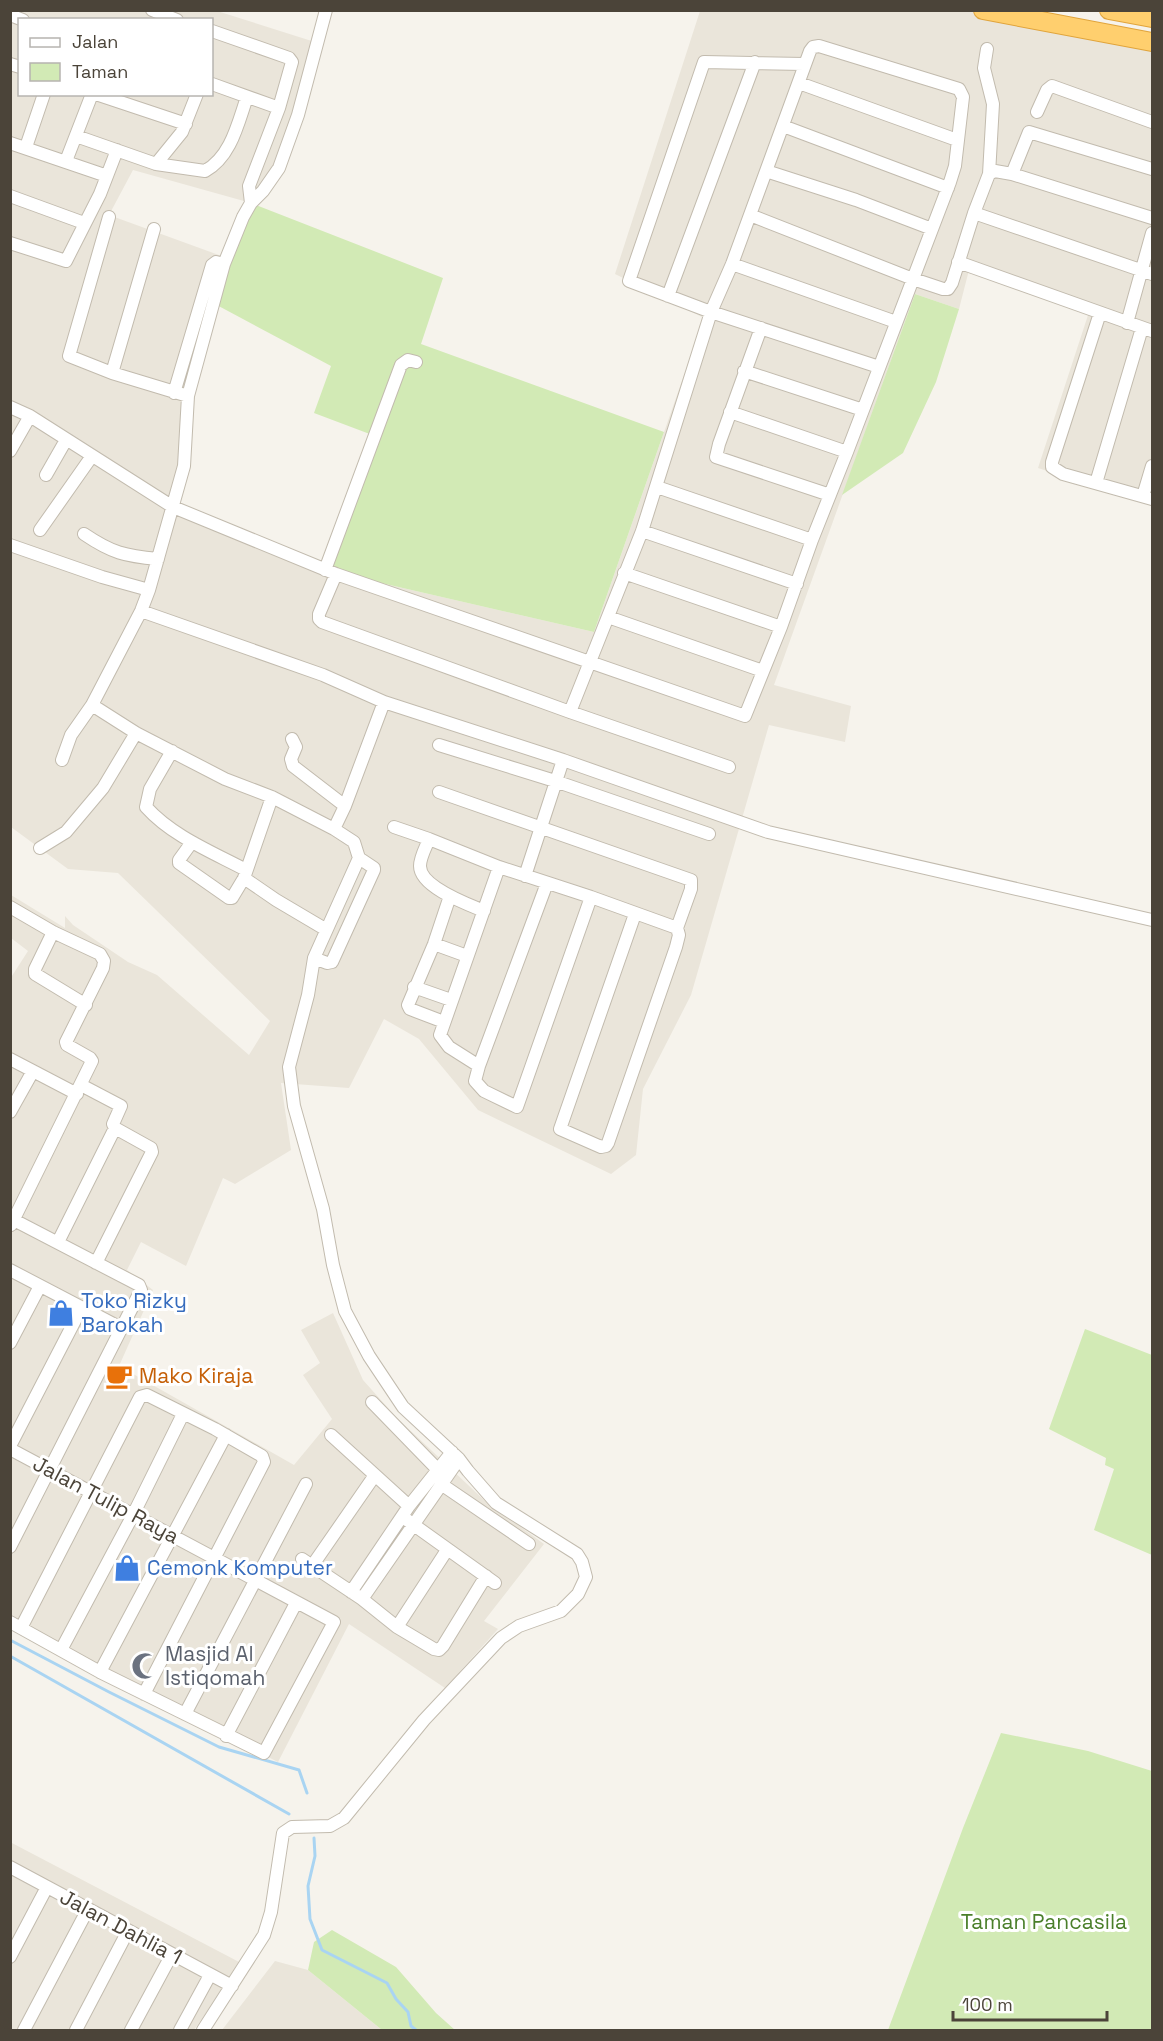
<svg xmlns="http://www.w3.org/2000/svg" width="1163" height="2041" viewBox="0 0 1163 2041" font-family="'Space Grotesk',sans-serif">
<style>
.residential{fill:#eae5da;fill-rule:evenodd}
.green{fill:#d2eab5}
.lines{fill:none;stroke-linecap:round;stroke-linejoin:round}
.stream{stroke:#a9d4f2;stroke-width:3}
.minor-casing{stroke:#c2bbae;stroke-width:14}
.highway-casing{stroke:#e0a43c;stroke-width:20}
.minor{stroke:#fff;stroke-width:12}
.highway{stroke:#ffcf6e;stroke-width:18}
.labels{text-anchor:middle;stroke-width:6;stroke-linejoin:round;paint-order:stroke}
.shop-label{font-size:21px;fill:#366cbe;stroke:#fff;text-anchor:start}
.food-label{font-size:21px;fill:#c56008;stroke:#fff;text-anchor:start}
.street-label{font-size:21px;fill:#4b4439;stroke:#fff}
.worship-label{font-size:21px;fill:#5b616d;stroke:#fff;text-anchor:start}
.park-label{font-size:21px;fill:#4a7f2a;stroke:#fff}
</style>
<rect width="100%" height="100%" fill="#f6f3ec"/>
<path class="residential" d="M11 11H217L318 43 279 168 251 203 133 170 109 215 227 258 188 396 173 507 325 570 594 632 704 318 615 274 700 11H983L1152 42V505L1038 468 1090 309 969 270 959 309 915 294 774 685 851 706 845 742 769 725 691 995 643 1089 636 1155 611 1174 478 1110 419 1039 384 1019 349 1088 281 1083 291 1150 235 1184 223 1178 186 1266 141 1242 127 1270 153 1290 119 1366 294 1465 332 1419 303 1375 320 1363 301 1330 333 1313 363 1380 396 1417 485 1501 544 1544 484 1621 498 1629 445 1688 349 1624 278 1762 11 1629 10 979 28 951 11 938V895L65 928V916L73 925 128 962 157 975 249 1055 270 1021 118 873 68 869 11 827ZM20 20H212V94H20Z
M10 1842 241 1963 194 2030H11Z
M275 1961 308 1970 382 2030H222Z"/>
<path class="green" d="M251 203 443 278 421 344 664 432 594 632 325 570 375 436 314 413 331 366 213 303Z
M915 294 959 309 936 382 903 453 842 495Z
M1085 1329 1152 1355V1555L1094 1530 1114 1469 1105 1465 1106 1458 1049 1429Z
M1001 1733 1088 1751 1152 1771V2030H888L963 1828Z
M332 1930 396 1967 436 2013 455 2030H382L308 1970 314 1942Z"/>
<g class="lines">
<path class="stream" d="M10 1640 109 1692 219 1747 299 1770 307 1793
M10 1656 289 1814
M314 1838 315 1856 308 1886 310 1919 322 1950 387 1983 396 1999 408 2012 411 2026 416 2030"/>
<defs>
<path id="minor" d="M152 10 177 20
M10 15 23 20
M212 31 289 58 292 62 279 108 249 186 251 203
M987 49 984 68 993 104 989 174
M10 64 20 67
M804 64 704 62 629 281 711 312 879 367
M799 83 957 140
M212 84 279 108
M96 94 186 124
M1037 112 1047 90 1052 86 1152 122
M783 126 948 188
M76 136 156 164 205 171C231 157 238 123 247 97
M10 143 107 176
M26 147 44 94
M66 161 92 94
M156 164 182 132 197 94
M766 171 856 200 932 229
M1012 174 1029 132 1152 169
M10 196 84 223
M974 213 989 174 995 171 1012 174 1152 218
M750 215 913 279 943 289H948L952 283 974 213 1152 274
M109 217 69 356 112 373 188 396
M10 243 66 261 100 194 117 150
M958 262 1152 331
M732 264 896 322
M668 296 755 62
M1100 313 1052 462V467L1063 474 1152 499
M1127 323 1152 233
M761 328 719 444 716 457 830 495
M744 371 863 410
M112 373 154 229
M174 393 212 265 216 262 224 264
M10 407 30 416 173 507 336 574 745 716 781 627 812 540 847 452 950 182 955 166 963 97 959 89 819 46 813 47 810 51 732 264 711 312 642 531 570 712
M730 412 847 452
M10 451 30 416
M46 475 66 440
M1096 483 1142 328
M657 487 812 540
M1143 496 1152 466
M40 530 92 456
M642 531 797 584
M84 534C112 553 125 556 158 559
M10 545 102 577 149 590
M325 570 401 365 408 360 416 362
M624 573 781 627
M336 574 319 614V619L322 622 570 712 729 767
M141 611 323 675 384 702 563 760 768 832 1152 920
M608 617 763 671
M292 739 296 747 291 759 293 766 345 806
M439 745 555 781 709 834
M172 751 150 789 146 807C172 836 212 852 246 870
M62 760 71 735 92 705
M439 792 691 880V889L677 928 679 935 676 947 608 1143 606 1146 601 1147 560 1129 635 914
M394 827 429 839
M334 829 345 806 384 702
M192 842 179 860V863L229 898H232L244 878 272 797
M40 848 66 832 103 788 136 733
M499 867 440 1035 449 1047 479 1066 475 1081 484 1091 517 1107 591 897
M525 876 563 760
M244 878 276 900 325 929
M10 907 53 932 100 954 104 961 103 968 66 1042 67 1045 90 1058 92 1061 11 1225
M484 911C467 904 420 887 420 866 420 857 426 847 429 839L499 867 591 897 677 928
M53 932 35 969V974L86 1005
M434 944 467 956
M314 958 327 963 332 962 374 870V868L359 858
M414 987 451 1000
M444 1022 410 1009 408 1005 434 944 450 896
M10 1059 77 1094
M479 1066 547 883
M81 1085 121 1106 113 1124 115 1128 151 1148 152 1152 96 1263
M10 1112 33 1071
M10 1218 139 1285 141 1290 10 1547
M58 1242 115 1128
M10 1270 121 1328
M10 1343 40 1286
M372 1402 441 1473
M331 1435 409 1506
M10 1446 82 1307
M10 1449 334 1622 264 1753 100 1672 10 1622
M441 1484 529 1544
M407 1520 495 1583
M302 1559 362 1599 397 1627 434 1649 439 1650 443 1646 486 1576
M312 1566 375 1475
M351 1592 409 1506 452 1452
M362 1599 459 1459
M397 1627 447 1550
M21 1628 140 1397 147 1395 215 1429 262 1456 264 1462 144 1694
M61 1650 133 1515 183 1414
M100 1672 226 1435
M185 1714 306 1484
M226 1736 296 1603
M10 1867 232 1986
M10 1957 47 1887
M24 2030 88 1909
M76 2030 128 1931
M131 2030 172 1954
M180 2030 210 1975
M203 2030 264 1935 271 1912 283 1833 292 1827 330 1826 344 1818 424 1720 501 1638 519 1626 561 1611 578 1594 586 1577 582 1562 577 1554 496 1503 468 1471 459 1459 403 1407 369 1356 345 1311 333 1265 323 1209 294 1106 289 1067 308 995 314 958 359 858 354 842 334 829 272 797 225 779 136 733 92 705 141 611 149 590 184 466 188 396 224 264 243 217 251 203 263 191 279 168 298 115 326 10"/>
<path id="highway" d="M983 10 1152 42
M1109 10 1152 18"/>
</defs>
<use href="#minor" class="minor-casing"/>
<use href="#highway" class="highway-casing"/>
<use href="#minor" class="minor"/>
<use href="#highway" class="highway"/>
</g>
<defs>
<symbol id="shop-bare" viewBox="-9 -9 18 18"><path d="M-5-2.5h2.3a2.7 3.5 0 0 1 5.4 0H5L5.5 6h-11ZM-1.5-2.5h3a1.5 2.3 0 0 0-3 0Z" fill="#3f7fe0" stroke="#fff" stroke-width="2.5" paint-order="stroke"/></symbol>
<symbol id="cafe-bare" viewBox="-9 -9 18 18"><path d="M-5.5-4.5H6V0H3Q3 3.5 0 3.5H-2.5Q-5.5 3.5-5.5 0ZM3-3.2v2h1.7v-2ZM-6 4.5H4V6H-6Z" fill="#e8710a" stroke="#fff" stroke-width="2.5" paint-order="stroke"/></symbol>
<symbol id="mosque-bare" viewBox="-9 -9 18 18"><path d="M3.5-4.9A6 6 0 1 0 3.5 4.9A5 5 0 1 1 3.5-4.9Z" fill="#6b7280" stroke="#fff" stroke-width="2.5" paint-order="stroke"/></symbol>
</defs>
<g fill-rule="evenodd">
<use href="#shop-bare" x="42" y="1294" width="38" height="38"/>
<use href="#cafe-bare" x="100" y="1357" width="38" height="38"/>
<use href="#shop-bare" x="108" y="1549" width="38" height="38"/>
<use href="#mosque-bare" x="126" y="1647" width="38" height="38"/>
</g>
<g class="labels">
<g class="shop-label">
<text x="81" y="1308">Toko Rizky<tspan x="81" dy="24">Barokah</tspan></text>
<text x="147" y="1575">Cemonk Komputer</text>
</g>
<g class="food-label">
<text x="139" y="1383">Mako Kiraja</text>
</g>
<g class="street-label">
<text transform="translate(106 1500) rotate(28)" y="7">Jalan Tulip Raya</text>
<text transform="translate(121 1927) rotate(28)" y="7">Jalan Dahlia 1</text>
</g>
<g class="worship-label">
<text x="165" y="1661">Masjid Al<tspan x="165" dy="24">Istiqomah</tspan></text>
</g>
<g class="park-label">
<text x="1044" y="1929">Taman Pancasila</text>
</g>
</g>
<rect width="1163" height="2041" fill="none" stroke="#4b4439" stroke-width="24"/>
<rect x="18" y="18" width="195" height="78" fill="#ffffff" stroke="#b7b4b0" stroke-width="1.5"/>
<rect x="30" y="38" width="30" height="9" fill="#ffffff" stroke="#b7b4b0" stroke-width="1.5"/>
<text x="72" y="48" font-size="18" fill="#4b4439">Jalan</text>
<rect x="30" y="63" width="30" height="18" fill="#d2eab5" stroke="#b7b4b0" stroke-width="1.5"/>
<text x="72" y="78" font-size="18" fill="#4b4439">Taman</text>
<path d="M953 2011v9h154v-9" fill="none" stroke="#4b4439" stroke-width="3"/>
<text x="962" y="2011" font-size="18" fill="#4b4439" stroke="#ffffff" stroke-width="4.5" paint-order="stroke">100 m</text>
</svg>
